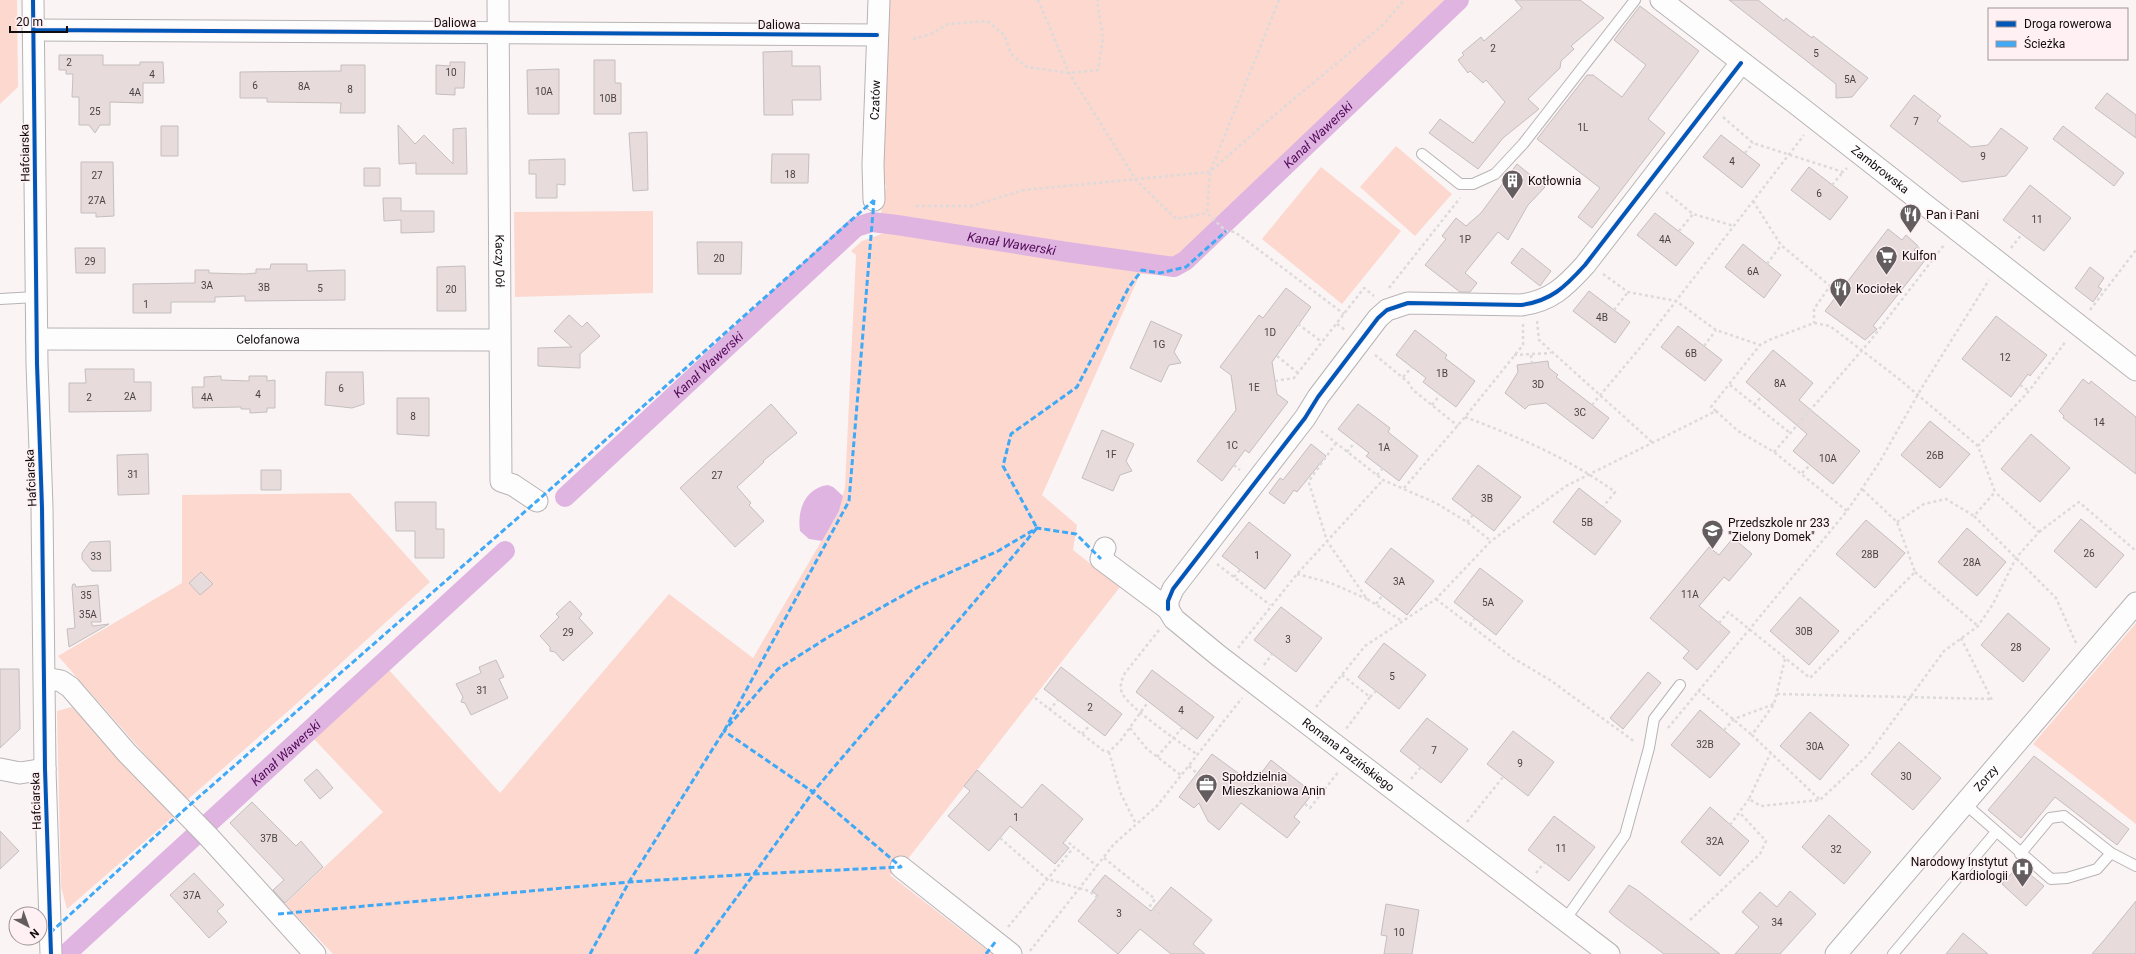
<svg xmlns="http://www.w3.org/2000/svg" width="2136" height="954" viewBox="0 0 2136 954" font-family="Roboto,sans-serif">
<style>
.green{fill:#fcd8cf}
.water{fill:#dfb4e1}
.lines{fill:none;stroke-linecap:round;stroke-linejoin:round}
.canal{stroke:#dfb4e1;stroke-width:20}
.building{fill:#e8dbdb;stroke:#c4bebf}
.service-casing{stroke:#b8b3b4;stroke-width:12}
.minor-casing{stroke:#b8b3b4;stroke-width:23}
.path{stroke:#dcdadb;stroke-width:2.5;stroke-dasharray:3 3;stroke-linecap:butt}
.service{stroke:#fefdfe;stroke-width:10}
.minor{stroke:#fefdfe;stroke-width:21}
.quiet{stroke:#3fa9f5;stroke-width:3;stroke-dasharray:6 3;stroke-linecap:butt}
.cycleway-casing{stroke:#fef0f3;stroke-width:6}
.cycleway{stroke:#0057b8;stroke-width:4}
.labels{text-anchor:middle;stroke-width:3;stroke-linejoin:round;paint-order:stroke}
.number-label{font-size:10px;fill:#494244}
.street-label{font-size:12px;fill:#110c0e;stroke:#fef0f3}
.poi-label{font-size:12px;fill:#110c0e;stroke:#fef0f3;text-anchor:start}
.water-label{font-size:13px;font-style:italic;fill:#530959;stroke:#fef0f3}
</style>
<rect width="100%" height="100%" fill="#faf4f5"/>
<path class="green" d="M0 0H17L18 87 0 104Z
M889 0H1448L1213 229 1223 237 1189 269 1164 275 1140 274 1042 495 1077 525 1073 550 1120 587 907 860 890 875 992 954H333L285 904 383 812 313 738 389 670 500 793 669 594 753 658 839 511 845 487 856 255 851 251 862 241 884 233 880 218 886 186 879 168Z
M1396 146 1452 194 1415 236 1360 187Z
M1321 167 1401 231 1342 304 1262 239Z
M653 211V293L515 297 514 212Z
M350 493 430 582 295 705 186 801 58 656 182 583V495Z
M2136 623V824L2033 744Z
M72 707 175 815 67 909 61 887 57 711Z"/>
<path class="water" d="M828 485 833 487 843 496 839 511 822 541 809 539 800 531C797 510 805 488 828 485Z"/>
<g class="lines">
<g class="canal">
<path id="s1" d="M565 497 856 227 872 222 897 225 1067 252 1174 267 1185 261 1459 0"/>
<path id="s2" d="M66 954 505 551"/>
</g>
</g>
<path class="building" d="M1515 0H1580L1604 18 1571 46 1574 49 1561 61 1560 68 1528 99 1539 109 1503 138 1478 169 1429 133 1440 119 1473 143 1505 102 1486 80 1483 83 1470 71 1468 73 1458 60 1464 55 1462 53 1481 37 1484 41 1522 8Z
M1729 0H1758L1784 21 1786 18 1812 38 1813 36 1868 78 1852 97 1836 98V84Z
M1640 6 1699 51 1648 119 1665 133 1592 228 1578 217 1600 188 1537 139 1587 75H1593L1622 97 1646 65 1614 40Z
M792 51V66H820L821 100H792L793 115H764L763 52Z
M59 55H103V65H140V62H163L164 83H143V103L110 102V125H100L95 133 89 125H79V97H72L73 74H66V70H59Z
M594 60H615V83H621V114H594Z
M450 62H465L464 88H455V95L436 94V65L450 66Z
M341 65H365V113H340L341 103 267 102V98H240V72L341 71Z
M559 69V114H528L527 70Z
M2107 93 2136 115V138L2095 108Z
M1914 95 1941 116 1937 121 1971 147 1988 145 2001 128 2028 148 2006 176 1962 182 1890 126Z
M398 125 415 144 424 135 453 164V129L466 128 467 174H416V163L399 164Z
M161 126H178V156H161Z
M2063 126 2124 173 2114 186 2053 139Z
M647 132 648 190 633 191 629 133Z
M1721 135 1760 165 1742 188 1703 157Z
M772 154H809L808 183H771Z
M565 159V185L557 184V198H536V174H529V160Z
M81 162H113L114 216 96 217V213H81Z
M1517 164 1545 187 1528 205 1508 240 1498 232 1465 273 1477 283 1470 292H1460L1425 265 1446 239 1442 236 1456 218 1466 226 1481 213Z
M1809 167 1848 197 1830 220 1791 190Z
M364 168H380V186H364Z
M2030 185 2071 218 2044 251 2003 220Z
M383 198H401V211H434V232L401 233V220L384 221Z
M1655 213 1694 243 1676 266 1637 235Z
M1888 229 1902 240 1906 235 1918 246 1914 250 1926 259 1873 326 1877 329 1865 340 1825 311Z
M697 242H742L741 274H698Z
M1743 244 1781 275 1764 298 1725 267Z
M75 248H105V273H76Z
M1522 248 1551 271 1540 286 1511 263Z
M271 264H307V271L345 270V300L245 301V296L215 297V302H171V313H133V284L195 283V270H209V273L245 274 256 273V269H270Z
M465 266 466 311H437V267Z
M2090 267 2104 278 2098 287 2102 289 2093 302 2075 288Z
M1286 288 1311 307 1272 362 1277 394 1288 402 1249 453 1245 450 1222 481 1197 461 1236 410 1231 375 1220 367 1259 315 1263 318Z
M1589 291 1630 322 1615 343 1573 311Z
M569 315 582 327 587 322 600 336 580 354V368L538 366V348L572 347 554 331Z
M1996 316 2047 355 2030 376 2028 374 2011 397 1962 359Z
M1151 321 1182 335 1174 352 1181 363 1169 365 1161 382 1130 368Z
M1678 326 1722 360 1705 381 1661 347Z
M1415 330 1447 355 1445 358 1475 381 1456 407 1423 382 1426 378 1396 355Z
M1773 350 1813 383 1799 400 1860 451 1833 484 1793 451 1807 434 1746 382Z
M1548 361 1549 368 1558 375 1556 377 1609 418 1593 439 1546 403 1529 405 1525 409 1505 393 1518 372 1517 365Z
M85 369H134V382H151V411L69 412V383H86Z
M326 372H363L364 404 352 408 325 405Z
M221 376V380L249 381V376H267V381L275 380V408H267V412L250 413V409H241V407L193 408 192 387H204V377Z
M2083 379 2089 384 2091 381 2136 417V474L2063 418 2064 416 2059 411Z
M397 398H429V436L397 434Z
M771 404 797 433 763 461 764 462 737 487 751 503 749 505 764 521 735 547 680 488Z
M1358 404 1390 428 1388 432 1418 456 1399 481 1366 456 1369 453 1338 429Z
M1930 421 1970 454 1940 488 1901 455Z
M1102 430 1134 444 1126 461 1132 471 1120 475 1113 491 1082 478Z
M2031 434 2070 468 2040 502 2001 469Z
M1311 444 1326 456 1297 492 1294 490 1284 504 1269 493 1280 478 1283 480Z
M148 454 149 494 118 495 117 455Z
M1478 465 1521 497 1494 531 1452 499Z
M261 470H281V490H261Z
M1579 488 1621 521 1595 555 1553 522Z
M395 502H436V529H444V558H415V531H396Z
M2081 519 2124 555 2096 588 2054 551Z
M1866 520 1905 553 1875 588 1836 554Z
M1249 522 1291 555 1265 589 1222 556Z
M1967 528 2006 562 1977 596 1938 562Z
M1733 538 1752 554 1729 581 1724 577 1699 606 1730 632 1697 670 1683 658 1689 651 1650 618 1709 547 1719 555Z
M110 541 111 571H92L82 559V553L90 542Z
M1391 548 1434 581 1407 615 1365 582Z
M1480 568 1523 601 1496 635 1454 602Z
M201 572 213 584 200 595 189 583Z
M73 584H75L76 587 98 585 101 622H91L93 626 109 624 69 647 67 629 75 628 72 587Z
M1800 597 1839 631 1809 665 1770 631Z
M570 601 582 614 579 618 593 633 563 661 555 652 550 651V647L540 636 559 617 556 614Z
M1281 607 1322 638 1296 672 1254 640Z
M2008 613 2050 649 2023 682 1981 645Z
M1384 643 1426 675 1399 709 1358 677Z
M496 660 504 677 499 679 508 698 471 715 465 703 461 702 463 697 456 684 481 673 479 667Z
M1061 667 1122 714 1105 736 1044 689Z
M0 669H19L20 729 0 748Z
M1152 670 1214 717 1197 739 1136 692Z
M1648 672 1661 683 1623 729 1610 718Z
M1700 710 1740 744 1710 778 1671 745Z
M1810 712 1849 745 1820 780 1780 746Z
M1427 718 1468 749 1441 783 1400 751Z
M1513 731 1554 762 1528 796 1487 764Z
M1899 742 1941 778 1913 810 1871 774Z
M1212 754 1253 784 1271 760 1313 793 1294 817 1300 822 1287 838 1241 803 1219 830 1208 821 1199 803 1194 808 1179 797Z
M2034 756 2129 829 2117 845 2055 797 2021 838 1988 810Z
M317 769 333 788 320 799 304 780Z
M977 770 1022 808 1042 784 1083 819 1063 843 1069 848 1055 864 1010 826 989 851 948 816 970 791 964 786Z
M252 802 296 846 301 841 323 867 285 903 273 890 284 880 230 823Z
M1710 807 1749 841 1720 876 1681 842Z
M1829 815 1871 852 1844 884 1802 847Z
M1554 816 1595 847 1569 881 1528 850Z
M0 831 19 851 0 869Z
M2019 865 2044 886 2026 906 2002 884Z
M194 873 224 905 217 911 227 922 209 938 170 895Z
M1105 875 1151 911 1171 887 1212 920 1193 944 1205 954H1171L1140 929 1118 954 1078 921 1098 896 1092 891Z
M1629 885 1637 890 1720 954H1664L1616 918 1609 912Z
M1790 891 1816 914 1780 954H1735L1759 927 1742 912 1760 892 1777 907Z
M2136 901V954H2092L2105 939Z
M1386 904 1419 910 1412 954H1384L1387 936 1381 935Z
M1963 933 1988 954H1946Z"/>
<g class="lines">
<defs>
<path id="service" d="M1422 154 1460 184H1473L1495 174 1523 144 1635 0
M0 299 36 297
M1964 803 2051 879 2067 878 2097 869 2111 853
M2020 854 2050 818 2064 816 2111 853 2136 866
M1565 920 1625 835 1649 748 1654 719 1680 685
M1893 954 1996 832"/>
<g id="minor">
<path d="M33 0 37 364 42 508 45 769 51 954"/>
<path id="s3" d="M498 0 501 481 513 485 537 501"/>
<path id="s4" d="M1661 0 1795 103 2136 370"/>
<path d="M33 30 877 35"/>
<path id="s5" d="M874 200 873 165 879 0"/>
<path id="s6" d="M37 339 499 340"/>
<path id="s7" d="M1105 548 1101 559 1168 609 1174 619 1219 656 1609 954"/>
<path d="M1168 609V601L1173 589 1305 418 1318 397 1378 318 1387 310 1408 303 1521 305C1551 301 1565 287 1585 265L1741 63"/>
<path d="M45 678 61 681 70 687 127 753 208 836 315 954"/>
<path d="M0 769 20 773 45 769"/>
<path d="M901 867 1011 954"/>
<path id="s8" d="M1836 954 2136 603"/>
</g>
</defs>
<use href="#service" class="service-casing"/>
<use href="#minor" class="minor-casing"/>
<path class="path" d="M1038 0 1069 73 1136 180 1176 219 1207 213
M1279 0 1210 172 1207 213 1226 231 1235 232 1344 314
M913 39 931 34 948 24 987 21 1004 35 1011 54 1027 67 1069 73 1098 70 1103 38 1097 0
M1723 117 1753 143 1843 172 1847 168
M1745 153 1753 143
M1832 185 1843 172
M1666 192 1693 214 1734 226
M1753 201 1781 245 1830 286 1814 309V323
M916 206H971L1024 190 1210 172 1265 123 1383 25 1404 0
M1679 231 1693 214
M1917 247 1933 259
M2011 248 2022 234
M1767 264 1781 245
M1603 274 1628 292 1676 301 1716 330 1760 345
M1389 288 1460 198
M1614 310 1628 292
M2090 310 2136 250
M1537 321 1539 340 1653 443
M1298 324 1322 342
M1337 324 1345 330
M1704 346 1716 330
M1375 355 1408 382 1413 390 1458 426
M1514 355 1551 353
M1531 355 1532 363
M1277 356 1298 373
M1403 377 1412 367
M1275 381 1294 378 1364 288 1374 296
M1730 385 1790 433
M2020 385 2029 391
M1432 405 1440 395
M1592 405 1639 349 1804 135
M1754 405 1762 396
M1716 411 1738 431 1774 452 1847 511
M1465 417C1518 437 1569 458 1615 492L1603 507
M1321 431 1383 480 1436 503 1467 522 1491 541
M1336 443 1311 478 1309 483 1327 541 1367 599 1402 621
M1978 446 2029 391 2066 341
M1347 452 1355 442
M1774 452 1870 341 1944 245
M1234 465 1240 470
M1802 473 1810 465
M1377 475 1383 468
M1404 488 1465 417 1523 345V324
M1467 522 1473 515
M1897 522 1924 504 1946 499 1974 516
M2039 532 2079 502 2136 551
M1217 564 1270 605
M1915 572 1978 626
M1297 574 1331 583 1367 599
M1234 577 1240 570
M1436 599 1513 658 1550 680 1635 742
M1376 604 1382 596
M1719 623 1728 612 1810 678 1915 572 1897 522 1862 489
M1470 625 1475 618
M1159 630 1125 673C1122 679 1119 686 1122 693 1129 708 1182 744 1198 755
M1961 638 1993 702
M1238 648 1297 574 1383 480
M1785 659 1774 704 1752 735 1820 800
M1264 665 1272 654
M1342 675 1370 697 1346 729
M1698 690 1752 735
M1777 694 1991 699
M1370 697 1376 691
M1035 698 1104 751 1109 752 1121 740 1148 702
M1316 707 1365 646 1436 599 1491 541 1566 486 1716 411 1711 407 1760 345 1769 340 1814 323 1830 326 1899 379 1978 446 1995 492 1974 516 2056 598 2076 643
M1049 710 1058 700
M1130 728 1147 749 1182 776
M1668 728 1847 511 1879 463 1921 389 1989 280
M1724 730 1734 719 1774 704
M1082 734 1090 725
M1109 752 1121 794 1136 824
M1771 752 1749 799 1761 806 1820 800 1868 755 1944 651 1978 626 1993 604 2016 558 2039 532 1995 492
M1157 757 1182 728
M1189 766 1201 777
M1411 779 1421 767
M1305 804 1310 808 1339 771
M1467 822 1503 777
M1730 825 1749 799
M1000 838 1047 879 1089 891 1099 899
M1064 839 1074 847
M1104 858 1155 899 1150 906 1160 914
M1536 873 1544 863
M1690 920 1760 854 1766 841 1740 813
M1008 927 1074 847 1097 866
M1030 951 1114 844 1157 806 1242 698"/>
<use href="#service" class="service"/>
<use href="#minor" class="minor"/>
<path class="quiet" d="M278 914 629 882 754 874 813 792 1037 528 1003 466 1011 434 1077 387 1129 287 1142 270 1160 273 1186 267 1226 231
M50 933 184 810 537 501 874 200
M590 954 629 882 724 731 849 501 874 200
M695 954 754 874 901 867 813 792 724 731 778 669 830 636 920 586 998 551 1037 528 1076 534 1101 559
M986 954 996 941"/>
<defs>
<path id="cycleway" d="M33 0 37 364 42 508 45 769 51 954
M33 30 877 35
M1168 609V601L1173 589 1305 418 1318 397 1378 318 1387 310 1408 303 1521 305C1551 301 1565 287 1585 265L1741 63"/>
</defs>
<use href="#cycleway" class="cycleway-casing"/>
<use href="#cycleway" class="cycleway"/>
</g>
<defs>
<symbol id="building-pin" viewBox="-11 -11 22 30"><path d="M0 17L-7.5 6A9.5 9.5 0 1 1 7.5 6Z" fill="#635d5f" stroke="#fef0f3"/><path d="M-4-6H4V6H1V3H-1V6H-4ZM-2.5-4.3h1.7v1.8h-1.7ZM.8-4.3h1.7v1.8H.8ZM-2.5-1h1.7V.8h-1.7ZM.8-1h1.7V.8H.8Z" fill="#fff"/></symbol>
<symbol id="restaurant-pin" viewBox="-11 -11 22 30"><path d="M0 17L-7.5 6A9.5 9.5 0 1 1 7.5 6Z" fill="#635d5f" stroke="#fef0f3"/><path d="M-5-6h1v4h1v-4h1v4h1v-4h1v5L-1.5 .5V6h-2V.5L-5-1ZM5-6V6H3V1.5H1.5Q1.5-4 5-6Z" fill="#fff"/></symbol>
<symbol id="supermarket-pin" viewBox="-11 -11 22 30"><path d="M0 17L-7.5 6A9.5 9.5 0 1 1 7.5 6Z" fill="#635d5f" stroke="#fef0f3"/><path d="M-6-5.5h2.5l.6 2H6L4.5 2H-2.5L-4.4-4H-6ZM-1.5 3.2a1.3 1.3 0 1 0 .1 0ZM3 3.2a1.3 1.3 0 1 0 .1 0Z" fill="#fff"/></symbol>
<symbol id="school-pin" viewBox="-11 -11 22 30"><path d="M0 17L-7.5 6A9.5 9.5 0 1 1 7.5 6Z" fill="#635d5f" stroke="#fef0f3"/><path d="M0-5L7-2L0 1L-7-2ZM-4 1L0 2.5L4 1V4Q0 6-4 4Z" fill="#fff"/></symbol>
<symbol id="office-pin" viewBox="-11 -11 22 30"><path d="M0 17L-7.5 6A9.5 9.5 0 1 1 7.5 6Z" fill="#635d5f" stroke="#fef0f3"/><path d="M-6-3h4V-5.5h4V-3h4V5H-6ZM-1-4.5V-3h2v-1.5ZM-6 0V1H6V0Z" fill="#fff"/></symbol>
<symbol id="hospital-pin" viewBox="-11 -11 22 30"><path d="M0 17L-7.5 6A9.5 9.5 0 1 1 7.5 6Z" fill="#635d5f" stroke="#fef0f3"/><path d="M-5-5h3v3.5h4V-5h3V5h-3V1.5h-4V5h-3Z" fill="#fff"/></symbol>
</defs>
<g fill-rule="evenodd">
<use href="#building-pin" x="1500" y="168" width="25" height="34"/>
<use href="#restaurant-pin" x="1898" y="202" width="25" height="34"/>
<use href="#supermarket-pin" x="1874" y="244" width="25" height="34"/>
<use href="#restaurant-pin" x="1828" y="276" width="25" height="34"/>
<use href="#school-pin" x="1700" y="518" width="25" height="34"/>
<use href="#office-pin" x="1194" y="772" width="25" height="34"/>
<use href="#hospital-pin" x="2010" y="856" width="25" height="34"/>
</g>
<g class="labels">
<g class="number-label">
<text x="1493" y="52">2</text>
<text x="1816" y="57">5</text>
<text x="69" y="66">2</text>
<text x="451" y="76">10</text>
<text x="152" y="78">4</text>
<text x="1850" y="83">5A</text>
<text x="255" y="89">6</text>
<text x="304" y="90">8A</text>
<text x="350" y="93">8</text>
<text x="544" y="95">10A</text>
<text x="135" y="96">4A</text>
<text x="608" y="102">10B</text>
<text x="95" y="115">25</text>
<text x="1916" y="125">7</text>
<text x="1583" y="131">1L</text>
<text x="1983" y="160">9</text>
<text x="1732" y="165">4</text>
<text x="790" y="178">18</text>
<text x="97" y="179">27</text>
<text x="1819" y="197">6</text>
<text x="97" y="204">27A</text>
<text x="2037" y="223">11</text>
<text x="1465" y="243">1P</text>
<text x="1665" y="243">4A</text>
<text x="719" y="262">20</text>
<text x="90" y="265">29</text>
<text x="1753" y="275">6A</text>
<text x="207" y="289">3A</text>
<text x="264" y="291">3B</text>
<text x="320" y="292">5</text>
<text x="451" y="293">20</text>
<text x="146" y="308">1</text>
<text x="1602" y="321">4B</text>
<text x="1270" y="336">1D</text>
<text x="1159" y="348">1G</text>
<text x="1691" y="357">6B</text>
<text x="2005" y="361">12</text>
<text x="1442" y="377">1B</text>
<text x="1780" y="387">8A</text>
<text x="1538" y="388">3D</text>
<text x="1254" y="391">1E</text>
<text x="341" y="392">6</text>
<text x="258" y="398">4</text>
<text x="130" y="400">2A</text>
<text x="89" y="401">2</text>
<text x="207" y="401">4A</text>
<text x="1580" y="416">3C</text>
<text x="413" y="420">8</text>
<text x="2099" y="426">14</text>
<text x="1232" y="449">1C</text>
<text x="1384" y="451">1A</text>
<text x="1111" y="458">1F</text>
<text x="1935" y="459">26B</text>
<text x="1828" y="462">10A</text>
<text x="133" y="478">31</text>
<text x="717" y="479">27</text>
<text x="1487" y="502">3B</text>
<text x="1587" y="526">5B</text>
<text x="2089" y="557">26</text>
<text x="1870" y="558">28B</text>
<text x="1257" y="559">1</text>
<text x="96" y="560">33</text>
<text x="1972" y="566">28A</text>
<text x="1399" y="585">3A</text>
<text x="1690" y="598">11A</text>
<text x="86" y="599">35</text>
<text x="1488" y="606">5A</text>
<text x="88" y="618">35A</text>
<text x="1804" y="635">30B</text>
<text x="568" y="636">29</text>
<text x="1288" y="643">3</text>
<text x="2016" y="651">28</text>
<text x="1392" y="680">5</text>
<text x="482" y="694">31</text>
<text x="1090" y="711">2</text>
<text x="1181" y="714">4</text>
<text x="1705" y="748">32B</text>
<text x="1815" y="750">30A</text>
<text x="1434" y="754">7</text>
<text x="1520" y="767">9</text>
<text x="1906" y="780">30</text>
<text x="1016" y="821">1</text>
<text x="269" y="842">37B</text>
<text x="1715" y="845">32A</text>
<text x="1561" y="852">11</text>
<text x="1836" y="853">32</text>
<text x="192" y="899">37A</text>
<text x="1119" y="917">3</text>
<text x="1777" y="926">34</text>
<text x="1399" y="936">10</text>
</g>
<g class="street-label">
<text x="455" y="27">Daliowa</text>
<text x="779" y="29">Daliowa</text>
<text dy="4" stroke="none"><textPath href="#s5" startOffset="100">Czatów</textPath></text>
<text transform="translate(25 153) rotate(-91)" y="4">Hafciarska</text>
<text dy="4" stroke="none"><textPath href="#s4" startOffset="277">Zambrowska</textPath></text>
<text dy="4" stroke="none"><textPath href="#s3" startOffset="261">Kaczy Dół</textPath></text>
<text dy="4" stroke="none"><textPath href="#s6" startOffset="231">Celofanowa</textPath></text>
<text transform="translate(31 478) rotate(-93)" y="4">Hafciarska</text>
<text dy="4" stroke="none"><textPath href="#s7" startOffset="328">Romana Pazińskiego</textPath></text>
<text dy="4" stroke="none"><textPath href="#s8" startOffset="231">Zorzy</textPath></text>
<text transform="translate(36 801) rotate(-92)" y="4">Hafciarska</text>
</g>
<g class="poi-label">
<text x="1528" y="185">Kotłownia</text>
<text x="1926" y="219">Pan i Pani</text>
<text x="1902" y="260">Kulfon</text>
<text x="1856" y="293">Kociołek</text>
<text x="1728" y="527">Przedszkole nr 233<tspan x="1728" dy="14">"Zielony Domek"</tspan></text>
<text x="1222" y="781">Społdzielnia<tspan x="1222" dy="14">Mieszkaniowa Anin</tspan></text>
<text x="2008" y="866" text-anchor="end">Narodowy Instytut<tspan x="2008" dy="14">Kardiologii</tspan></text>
</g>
<g class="water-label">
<text dy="5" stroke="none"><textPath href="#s1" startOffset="915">Kanał Wawerski</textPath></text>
<text dy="5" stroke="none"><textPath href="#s1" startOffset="555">Kanał Wawerski</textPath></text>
<text dy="5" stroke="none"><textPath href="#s1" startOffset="195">Kanał Wawerski</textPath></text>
<text dy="5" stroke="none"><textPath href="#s2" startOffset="298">Kanał Wawerski</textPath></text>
</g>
</g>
<rect x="1988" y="8" width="140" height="52" fill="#fef0f3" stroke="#9f9597"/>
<rect x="1996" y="21" width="20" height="6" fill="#0057b8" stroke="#9f9597"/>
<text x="2024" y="28" font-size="12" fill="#110c0e">Droga rowerowa</text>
<rect x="1996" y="41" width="20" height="6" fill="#3fa9f5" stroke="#9f9597"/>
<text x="2024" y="48" font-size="12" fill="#110c0e">Ścieżka</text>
<g transform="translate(28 926) rotate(139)"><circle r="19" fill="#fef0f3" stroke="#9f9597"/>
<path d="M0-3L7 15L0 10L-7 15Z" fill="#635d5f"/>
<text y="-6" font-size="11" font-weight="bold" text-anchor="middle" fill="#110c0e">N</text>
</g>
<path d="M10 26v6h57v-6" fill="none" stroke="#110c0e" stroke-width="2"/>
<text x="16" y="26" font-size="12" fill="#110c0e" stroke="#fef0f3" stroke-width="3" paint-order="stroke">20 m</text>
</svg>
